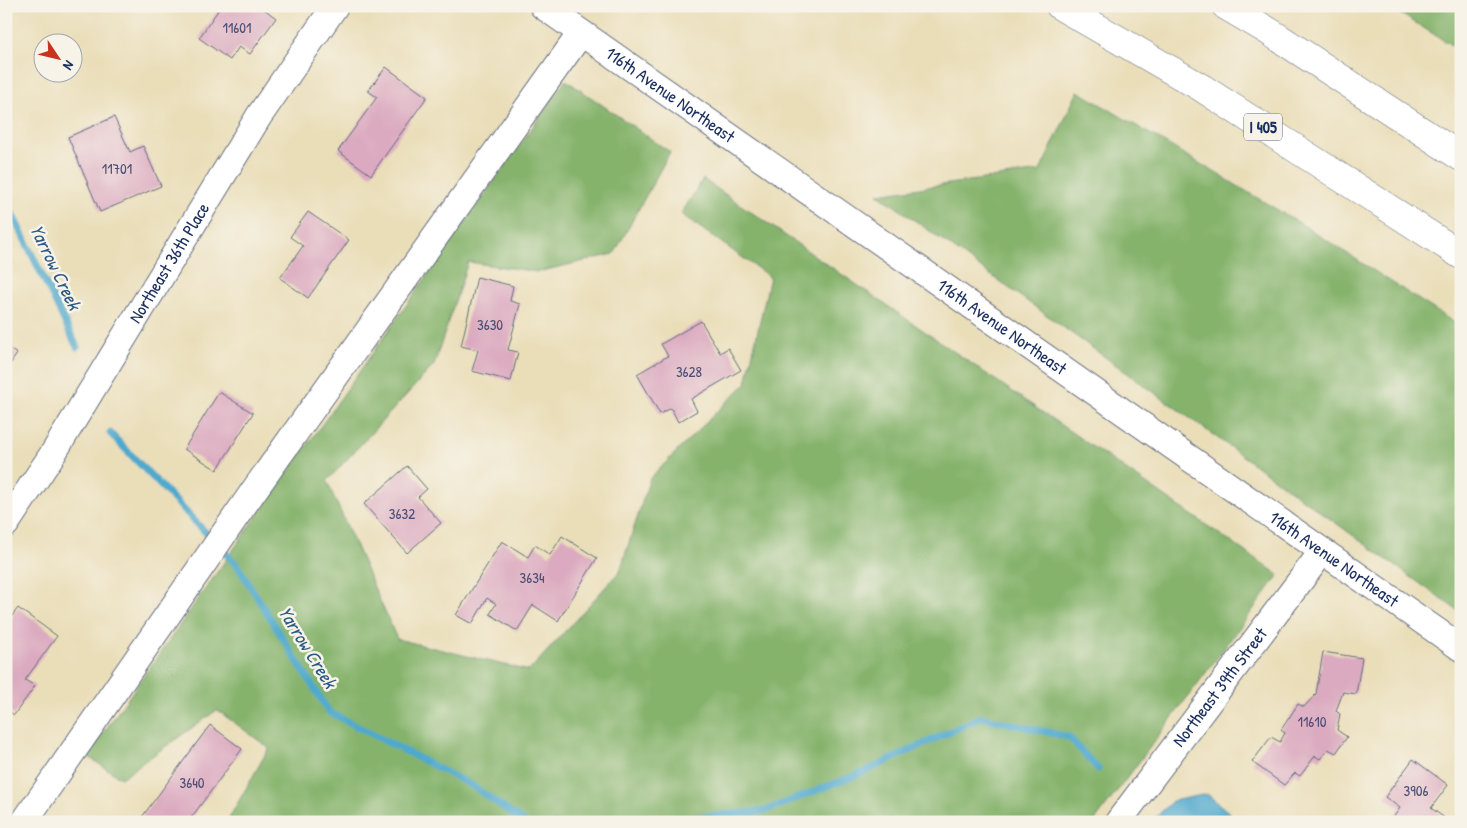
<svg xmlns="http://www.w3.org/2000/svg" width="1467" height="828" viewBox="0 0 1467 828" font-family="'Patrick Hand',sans-serif">
<style>
.forest{fill:#85b36c;stroke:#507165}
.water{fill:#4fa9cd;stroke:#356c96}
.lines{fill:none;stroke-linecap:round;stroke-linejoin:round}
.stream{stroke:#4fa9cd;stroke-width:7}
.building{fill:#dbaac0}
.minor-casing{stroke:#636c7e;stroke-width:28}
.highway-casing{stroke:#636c7e;stroke-width:29}
.minor{stroke:#fff;stroke-width:26}
.highway{stroke:#fff;stroke-width:28}
.labels{text-anchor:middle;stroke-width:5;stroke-linejoin:round;paint-order:stroke}
.number-label{font-size:15px;fill:#4b4e76}
.shield{fill:#f7f3e8;stroke:#5d6a87;stroke-width:1}
.shield-label{font-size:16px;font-weight:bold;fill:#1b2f5e}
.street-label{font-size:18px;fill:#1b2f5e;stroke:#f7f3e8}
.water-label{font-size:19px;font-style:italic;fill:#2d5a85;stroke:#f7f3e8}
</style>
<rect width="100%" height="100%" fill="#f7f3e8"/>
<filter id="ink" filterUnits="userSpaceOnUse"><feTurbulence type="fractalNoise" baseFrequency=".02" numOctaves="2"/><feDisplacementMap in="SourceGraphic" scale="10" xChannelSelector="R" yChannelSelector="G"/><feConvolveMatrix kernelMatrix="1 2 1 2 8 2 1 2 1" color-interpolation-filters="sRGB"/></filter>
<filter id="wash" filterUnits="userSpaceOnUse"><feTurbulence type="fractalNoise" baseFrequency=".0096" numOctaves="4" result="noise"/><feDisplacementMap in="SourceGraphic" scale="20" xChannelSelector="R" yChannelSelector="G"/><feGaussianBlur stdDeviation="1.12" result="paint"/><feColorMatrix in="noise" values="0 0 0 0 0 0 0 0 0 0 0 0 0 0 0 0 0 1.4 0 .05"/><feComposite in="paint" operator="in"/></filter>
<g filter="url(#wash)">
<rect width="100%" height="100%" fill="#eadeb9"/>
<path class="forest" d="M1388 6H1461V51Z
M566 80 670 152 614 254 538 272 468 262 434 365 327 481 397 639 529 671 620 571 650 478 746 383 770 277 681 214 703 179 1279 575 1094 822H230L228 820 269 748 217 710 121 778 87 756Z
M1078 91 1303 225 1461 327V613L878 194 1040 171Z"/>
<path class="water" d="M1207 794 1238 820 1237 822H1151L1172 801Z"/>
<g class="lines">
<path class="stream" d="M6 201 77 347
M110 433 237 565 329 712 471 785 524 822
M648 822 764 811 864 772 981 717 1069 737 1098 769"/>
</g>
<g id="blocks">
<path class="building" d="M221 6H260L276 18 250 54 239 47 230 60 199 38Z
M386 67 427 97 371 175 338 151 377 97 368 91Z
M114 117 130 152 143 146 161 186 100 212 68 137Z
M308 212 349 240 308 298 280 278 303 246 290 237Z
M477 277 513 286 510 301 520 304 508 350 518 352 511 381 472 371 478 350 461 346Z
M701 321 720 353 728 348 741 370 691 399 697 411 678 422 671 408 660 414 637 374 668 356 661 344Z
M6 347 17 354 6 370Z
M219 392 253 413 217 470 184 449Z
M407 466 427 489 418 497 441 523 407 553 364 504Z
M562 536 597 558 558 621 533 605 517 631 490 614 496 604 487 598 472 624 456 615 502 541 528 557 535 545 550 555Z
M18 608 57 636 25 680 35 686 14 715 6 709V624Z
M1323 652 1362 658 1356 694 1343 692 1336 711 1340 714 1337 730 1347 737 1336 753 1328 749 1320 759 1315 756 1300 776 1295 773 1284 785 1252 762 1271 737 1280 742 1285 733 1281 730 1298 704 1304 707 1316 694Z
M210 725 242 749 188 822H149L142 817Z
M1413 759 1448 785 1431 808 1450 822H1390L1400 808 1385 797Z"/>
</g>
</g>
<g filter="url(#ink)">
<use href="#blocks" fill-opacity="0" stroke="#636c7e" stroke-width="1"/>
<g class="lines">
<defs>
<g id="minor">
<path id="s1" d="M543 6 1461 648"/>
<path id="s2" d="M6 524 54 452 259 116 335 6"/>
<path d="M24 822 255 489 581 33"/>
<path id="s3" d="M1118 822 1322 552"/>
</g>
<path id="highway" d="M1060 6 1202 88 1461 255
M1226 6 1270 32 1461 157"/>
</defs>
<use href="#minor" class="minor-casing"/>
<use href="#highway" class="highway-casing"/>
<use href="#minor" class="minor"/>
<use href="#highway" class="highway"/>
</g>
</g>
<g class="labels">
<g class="number-label">
<text x="237" y="33">11601</text>
<text x="117" y="174">11701</text>
<text x="490" y="330">3630</text>
<text x="689" y="377">3628</text>
<text x="402" y="519">3632</text>
<text x="532" y="583">3634</text>
<text x="1312" y="727">11610</text>
<text x="192" y="788">3640</text>
<text x="1416" y="796">3906</text>
</g>
<rect class="shield" x="1244" y="113.5" width="38" height="27" rx="4"/>
<g class="shield-label">
<text x="1263" y="133">I 405</text>
</g>
<g class="street-label">
<text dy="6" stroke="none"><textPath href="#s1" startOffset="155">116th Avenue Northeast</textPath></text>
<text dy="6" stroke="none"><textPath href="#s2" startOffset="308">Northeast 36th Place</textPath></text>
<text dy="6" stroke="none"><textPath href="#s1" startOffset="560">116th Avenue Northeast</textPath></text>
<text dy="6" stroke="none"><textPath href="#s1" startOffset="965">116th Avenue Northeast</textPath></text>
<text dy="6" stroke="none"><textPath href="#s3" startOffset="169">Northeast 39th Street</textPath></text>
</g>
<g class="water-label">
<text transform="translate(56 267) rotate(64)" y="7">Yarrow Creek</text>
<text transform="translate(308 647) rotate(58)" y="7">Yarrow Creek</text>
</g>
</g>
<rect width="1467" height="828" fill="none" stroke="#f7f3e8" stroke-width="25"/>
<g transform="translate(58 58) rotate(125)"><circle r="24" fill="#f7f3e8" stroke="#9fa5b1"/>
<path d="M0-4L9 19L0 12L-9 19Z" fill="#c8321e"/>
<text y="-8" font-size="14" font-weight="bold" text-anchor="middle" fill="#1b2f5e">N</text>
</g>
</svg>
